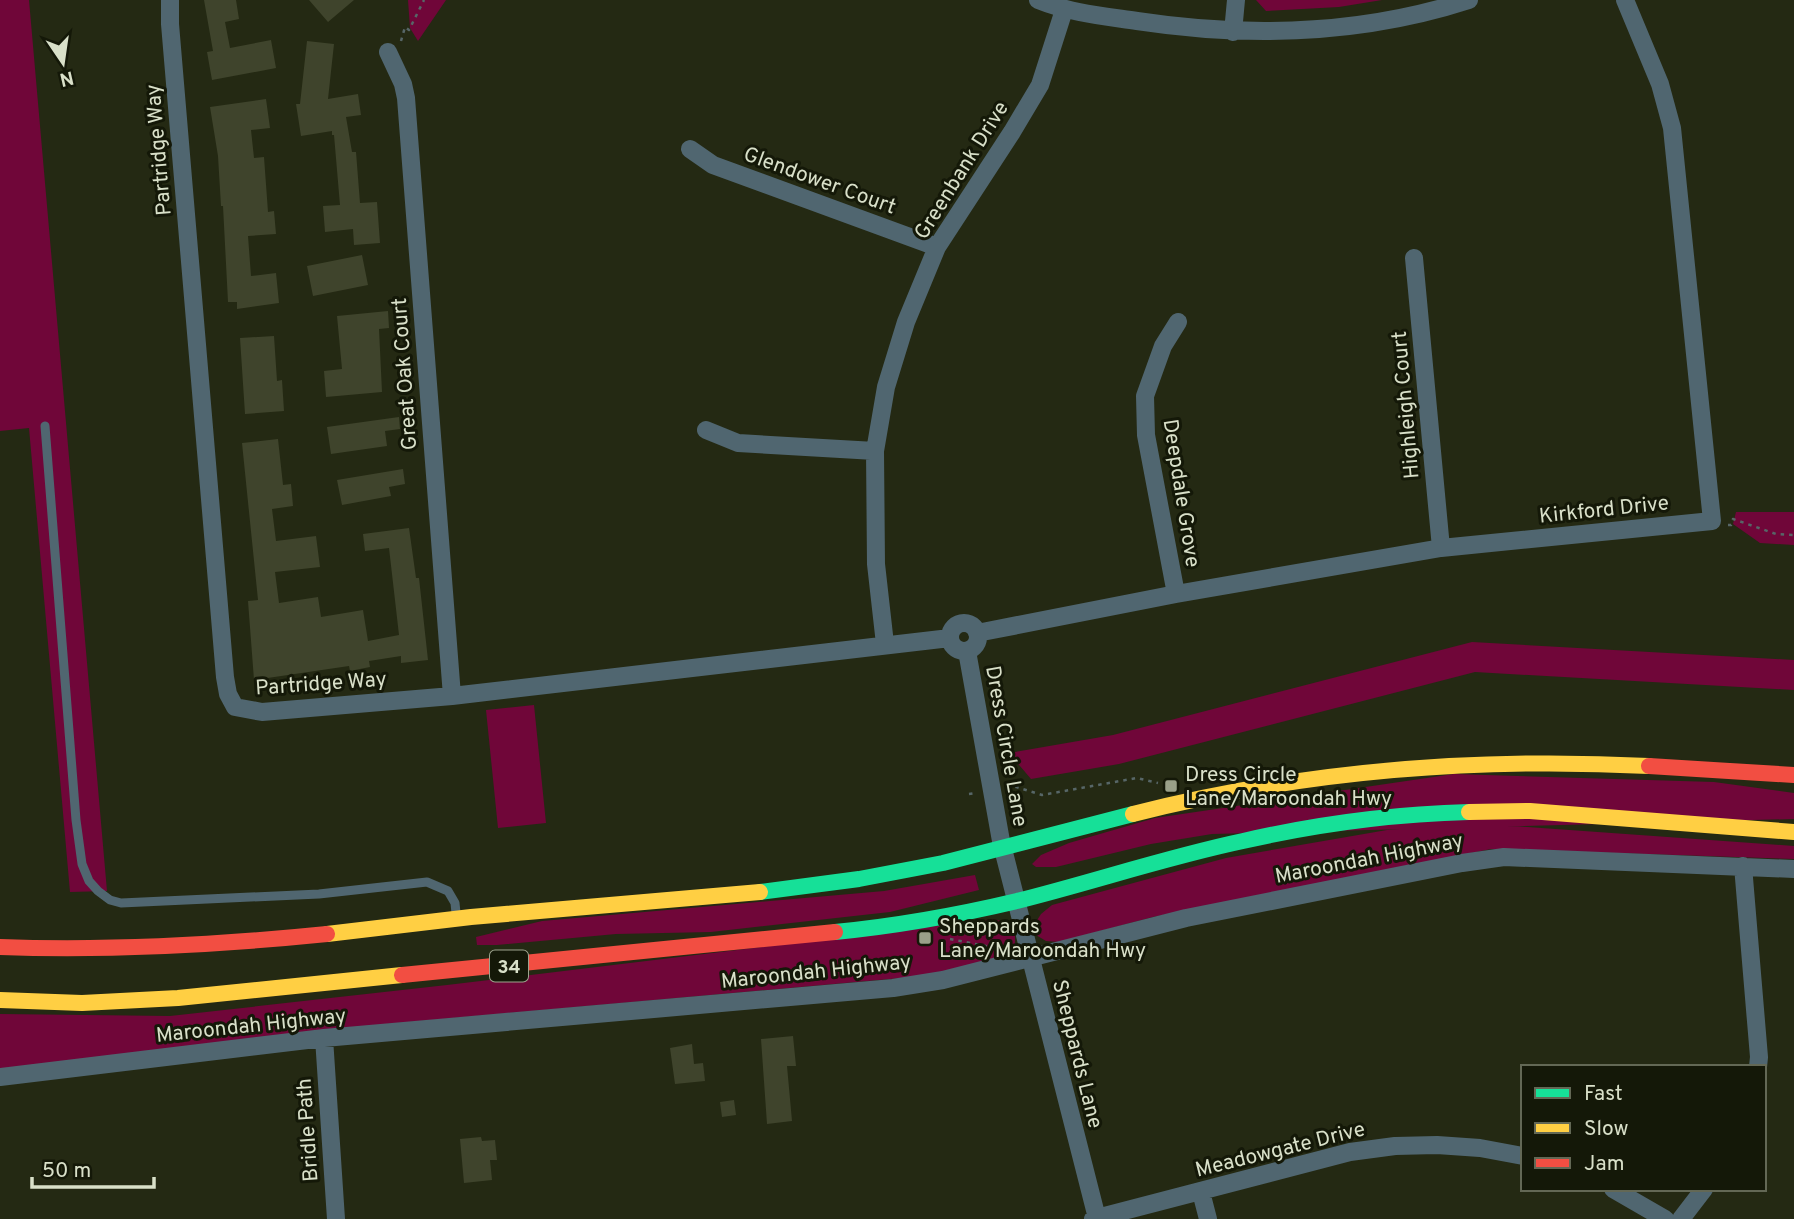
<svg xmlns="http://www.w3.org/2000/svg" width="1794" height="1219" viewBox="0 0 1794 1219" font-family="Overpass,sans-serif">
<style>
.green{fill:#700639}
.building{fill:#3f442c}
.lines{fill:none;stroke-linecap:round;stroke-linejoin:round}
.path{stroke:#576667;stroke-width:2.5;stroke-dasharray:3.5 5;stroke-linecap:butt}
.lane{stroke:#506670;stroke-width:9}
.street{stroke:#506670;stroke-width:18}
.fast{stroke:#16e098;stroke-width:16}
.slow{stroke:#ffcf43;stroke-width:16}
.jam{stroke:#f24e42;stroke-width:16}
.poi-dot{fill:#9aa089;stroke:#141808;stroke-width:2.5}
.labels{text-anchor:middle;stroke-width:6;stroke-linejoin:round;paint-order:stroke}
.shield{fill:#141808;stroke:#9ea48f;stroke-width:2}
.shield-label{font-size:19px;font-weight:bold;fill:#d9e0c9}
.street-label{font-size:21px;fill:#d9e0c9;stroke:#141808}
.poi-label{font-size:21px;fill:#d9e0c9;stroke:#141808;text-anchor:start}
</style>
<rect width="100%" height="100%" fill="#242913"/>
<path class="green" d="M0 0H29L107 891 70 892 29 428 0 431Z
M408 0H446L418 41 410 28Z
M1256 0H1382L1339 7 1266 11Z
M1736 512H1794V545L1760 543 1733 524Z
M1472 642 1794 660V690L1475 672 1119 764 1031 779 1009 753 1113 735Z
M534 705 546 823 498 828 486 710Z
M1454 774 1714 782 1794 793V819L1212 834 1151 844 1056 867H1036L1032 864 1041 855 1069 843 1155 818Z
M1485 824 1794 846V859L1491 849 1153 917 1059 942 1046 941 1036 935 1034 925 1041 914 1052 905 1226 858 1387 830Z
M975 875 979 890 890 912 711 932 616 934 497 945H477L476 937 542 921 884 891Z
M993 919 1005 922 1015 936V946L1006 956 923 976 387 1024 0 1069V1014L170 1016 447 985Z"/>
<path class="building" d="M204 0H236L239 19 225 22 230 48 271 40 276 68 212 80 207 52 213 51Z
M309 0H354L328 22Z
M307 41 334 44 328 99 358 94 361 115 346 117 352 152H356L360 203 377 202 380 243 354 245 353 229 325 232 323 206 340 205 334 135H332V131L301 136 296 104H300Z
M266 99 270 128 251 130 254 158 264 157 268 212 274 211 276 234 248 236 251 276 276 273 279 303 237 309V302H228L223 206H221L218 156 210 107Z
M362 255 368 285 313 296 307 266Z
M388 311 389 328 379 329 382 392 326 397 324 371 342 369 337 316Z
M274 336 277 381 282 380 284 411 245 414 240 338Z
M399 417 400 429 385 431 387 446 331 454 327 427Z
M278 439 283 485 291 484 293 506 272 509 276 541 316 536 320 567 275 572 279 603 318 597 321 617 363 610 368 641 399 635 389 548 365 551 363 534 409 528 416 578H419L428 660 401 663V656L369 661 370 667 350 671 349 666 254 680 248 601 258 600 242 443Z
M403 469 405 484 389 487 391 496 342 505 337 480Z
M793 1036 796 1066H787L792 1121 767 1124 761 1039Z
M692 1044 694 1064 703 1063 705 1081 675 1084 670 1048Z
M734 1100 736 1115 722 1117 720 1102Z
M481 1137 482 1141 495 1140 497 1160H490L492 1180 464 1183 460 1139Z"/>
<g class="lines">
<path class="path" d="M401 41 405 27 409 30 424 0
M1728 525H1731L1733 519 1776 534 1794 535
M1007 787 1013 786 1042 795 1137 778 1158 783
M969 794 976 793
M950 939 991 947"/>
<path class="lane" d="M45 426 76 820 82 864 89 881 98 891 110 900 121 903 319 894 427 882 448 891 455 903 456 913"/>
<path class="street" d="M170 0V24L225 677 228 694 235 707 262 712 452 696 950 638
M1038 0C1070 13 1103 16 1137 21 1249 38 1361 35 1469 0
M1233 32 1236 0
M388 52 403 84 406 98 452 696
M690 149 713 165 937 247
M1414 258 1441 548
M706 430 738 443 875 451
M1176 594 1146 435 1145 396 1163 346 1178 322
M950 637a14 14 0 1 1 28 0a14 14 0 1 1-28 0Z
M977 633 1176 594 1441 548 1712 521 1672 128 1660 84 1625 0
M885 644 876 564 875 451 886 387 906 322 937 247 1012 132 1040 85 1064 10
M967 651 1001 841 1097 1218
M1743 866 1759 1057 1758 1067
M324 1038 336 1219
M0 1077 324 1038 893 988 943 980 1186 918 1462 863 1504 857 1794 869
M1613 1189 1665 1219
M1201 1192 1208 1219
M1093 1219 1350 1152 1395 1146 1437 1145 1480 1148 1523 1156
M1681 1219 1704 1189"/>
<path class="fast" d="M760 892 859 879 943 863 1133 814
M835 932C896 926 958 915 1017 901 1093 882 1167 857 1243 841 1317 824 1393 814 1469 812"/>
<path class="slow" d="M1469 812 1530 811 1794 832
M1133 814C1302 771 1476 757 1649 766
M327 934 471 917 760 892
M0 1000 82 1003 178 998 402 975"/>
<path class="jam" d="M1649 766 1794 775
M0 947C110 951 218 945 327 934
M402 975 835 932"/>
</g>
<g class="poi-dot">
<rect x="1164" y="779" width="14" height="14" rx="3.5"/>
<rect x="918" y="931" width="14" height="14" rx="3.5"/>
</g>
<g class="labels">
<rect class="shield" x="490" y="950.5" width="38" height="31" rx="5"/>
<g class="shield-label">
<text x="509" y="973">34</text>
</g>
<g class="street-label">
<text transform="translate(158 150) rotate(-95)" y="7">Partridge Way</text>
<text transform="translate(961 170) rotate(-58)" y="7">Greenbank Drive</text>
<text transform="translate(820 180) rotate(20)" y="7">Glendower Court</text>
<text transform="translate(404 374) rotate(-94)" y="7">Great Oak Court</text>
<text transform="translate(1405 405) rotate(-95)" y="7">Highleigh Court</text>
<text transform="translate(1182 493) rotate(81)" y="7">Deepdale Grove</text>
<text transform="translate(1604 509) rotate(-6)" y="7">Kirkford Drive</text>
<text transform="translate(321 683) rotate(-4)" y="7">Partridge Way</text>
<text transform="translate(1007 746) rotate(80)" y="7">Dress Circle Lane</text>
<text transform="translate(1369 858) rotate(-11)" y="7">Maroondah Highway</text>
<text transform="translate(816 971) rotate(-6)" y="7">Maroondah Highway</text>
<text transform="translate(251 1025) rotate(-6)" y="7">Maroondah Highway</text>
<text transform="translate(1078 1054) rotate(76)" y="7">Sheppards Lane</text>
<text transform="translate(307 1130) rotate(-94)" y="7">Bridle Path</text>
<text transform="translate(1280 1149) rotate(-14)" y="7">Meadowgate Drive</text>
</g>
<g class="poi-label">
<text x="1185" y="781">Dress Circle<tspan x="1185" dy="24">Lane/Maroondah Hwy</tspan></text>
<text x="939" y="933">Sheppards<tspan x="939" dy="24">Lane/Maroondah Hwy</tspan></text>
</g>
</g>
<rect x="1521" y="1065" width="245" height="126" fill="#141808" stroke="#636855" stroke-width="2"/>
<rect x="1535" y="1088" width="35" height="10" fill="#16e098" stroke="#636855" stroke-width="2"/>
<text x="1584" y="1100" font-size="21" fill="#d9e0c9">Fast</text>
<rect x="1535" y="1123" width="35" height="10" fill="#ffcf43" stroke="#636855" stroke-width="2"/>
<text x="1584" y="1135" font-size="21" fill="#d9e0c9">Slow</text>
<rect x="1535" y="1158" width="35" height="10" fill="#f24e42" stroke="#636855" stroke-width="2"/>
<text x="1584" y="1170" font-size="21" fill="#d9e0c9">Jam</text>
<g transform="translate(63 63) rotate(167)" stroke="#141808" stroke-width="5" paint-order="stroke">
<path d="M0-5L12 26L0 18L-12 26Z" fill="#d9e0c9"/>
<text y="-10" font-size="19" font-weight="bold" text-anchor="middle" fill="#d9e0c9">N</text>
</g>
<path d="M32 1177v10h122v-10" fill="none" stroke="#d9e0c9" stroke-width="3.5"/>
<text x="42" y="1177" font-size="21" fill="#d9e0c9" stroke="#141808" stroke-width="5" paint-order="stroke">50 m</text>
</svg>
